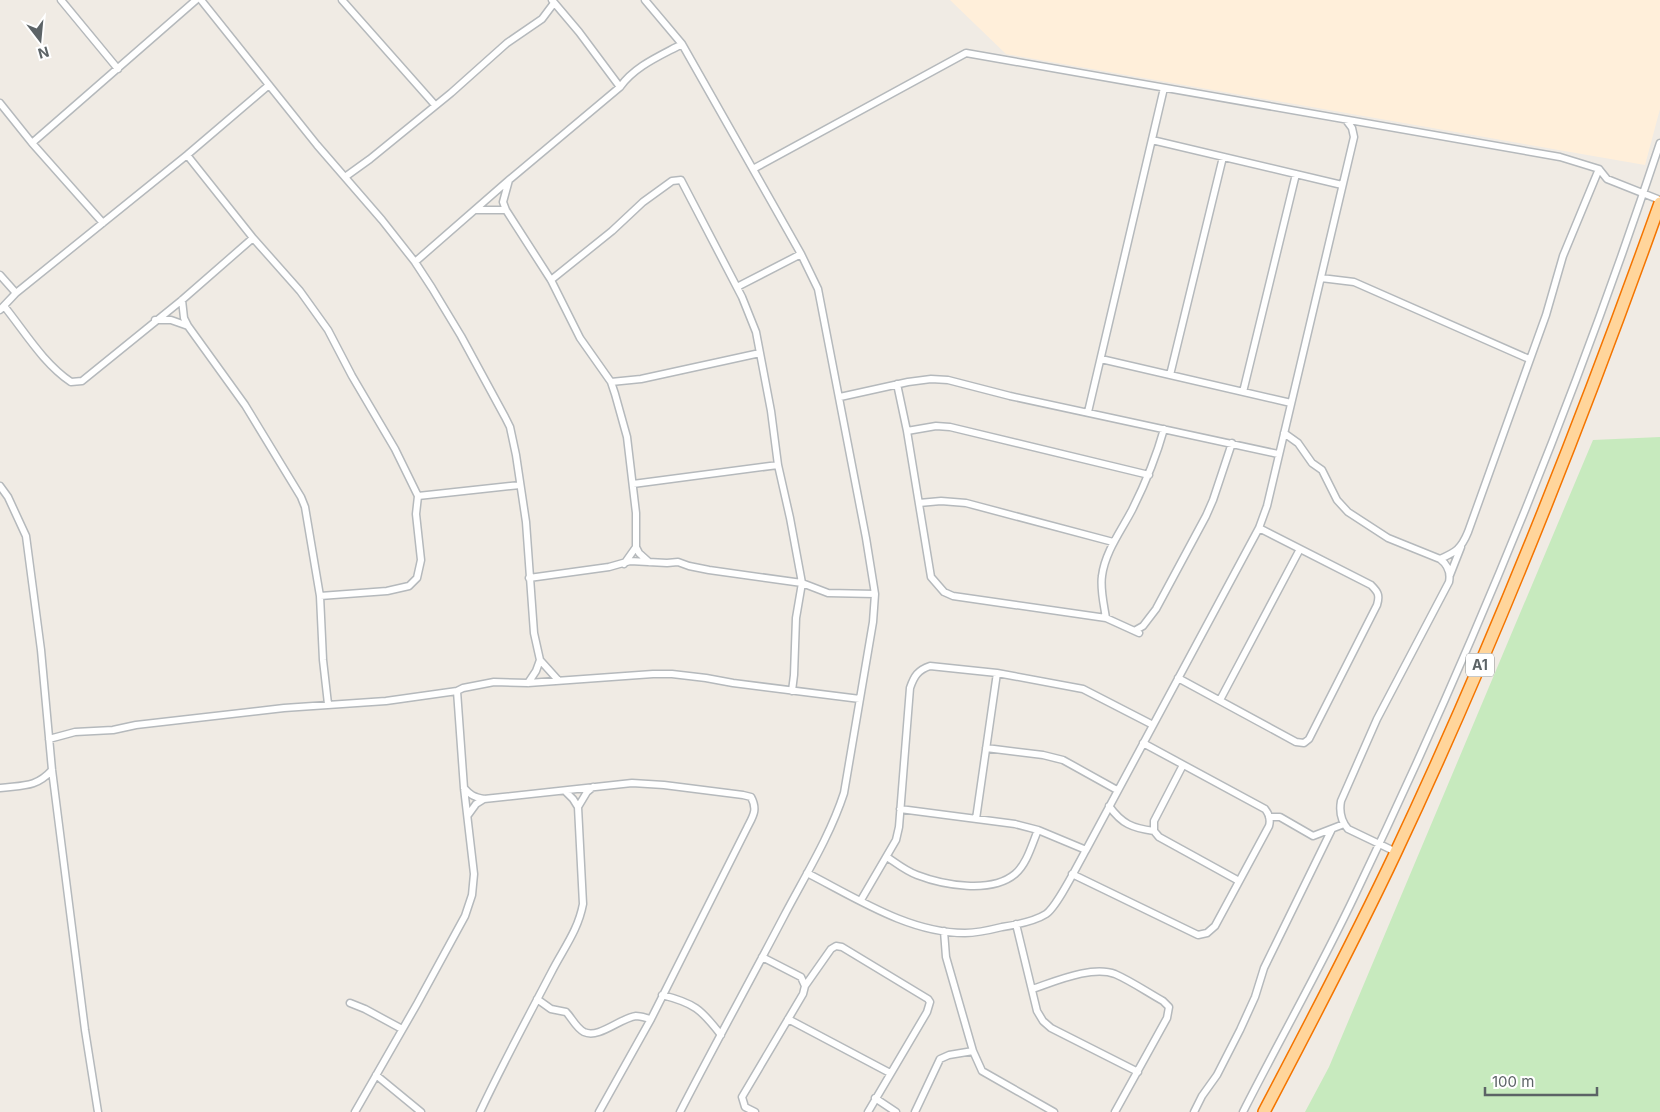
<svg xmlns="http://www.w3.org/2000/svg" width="1660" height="1112" viewBox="0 0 1660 1112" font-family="Inter,sans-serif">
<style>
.commercial{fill:#ffefda}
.grass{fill:#c7eabe}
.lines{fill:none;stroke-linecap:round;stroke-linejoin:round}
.minor-casing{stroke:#b5b9bc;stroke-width:9}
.trunk-casing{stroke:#f47500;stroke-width:14}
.minor{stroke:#fff;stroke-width:6}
.trunk{stroke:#ffd59b;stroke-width:11}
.labels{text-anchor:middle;stroke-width:4;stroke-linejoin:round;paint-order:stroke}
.shield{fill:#fff;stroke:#8d9294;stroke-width:1}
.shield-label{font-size:14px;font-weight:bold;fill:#5c6366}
</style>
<rect width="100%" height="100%" fill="#f0ebe4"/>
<path class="commercial" d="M950 0H1660V109L1645 165 1006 54Z"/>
<path class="grass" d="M1660 437V1112H1305L1329 1067 1593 440Z"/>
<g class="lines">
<defs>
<path id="minor" d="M61 0 118 69
M201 0 317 145 382 220 415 262 432 288 461 336 505 417 510 427 516 455 526 522 534 633 540 660 558 680
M342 0 435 105
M552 0 579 32 620 87
M645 0 682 44 801 254 818 289 866 538 875 594 873 622 844 793C830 836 805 876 784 916 750 981 714 1046 680 1112
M0 103 32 143 103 223
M1152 140 1342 185
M32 143 196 0
M187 155 253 238 300 291 328 330 352 376 395 449 418 496 416 514 421 560 417 578 409 586 387 591 320 596
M753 169 966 53 1560 157 1599 169 1607 179 1660 200
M345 177 370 159 451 93 507 43 542 19 554 3
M509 180 503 202 506 210 551 280 580 338 611 382 615 394 627 437 636 513V547L624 564
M477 210H506
M415 262 509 180 620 87C635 66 660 56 682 44
M0 275 16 293
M1321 278 1354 282 1529 359
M551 280 612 231 643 202 672 181 681 180 742 297 756 332 771 411 778 465 790 518 802 583 796 618 794 675 792 691
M737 287 801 254
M182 300 184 318 188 326 245 405 301 497 305 507 320 596 323 660 328 704
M4 306C25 332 43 363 71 382L82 381 182 300 253 238
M0 310 16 293 187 155 269 85
M155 320H171L188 326
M1101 359 1291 403
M1170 375 1223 157
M611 382 641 379 760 353
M897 384 907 431 931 577 944 592 953 596 1106 618 1139 633 1136 630 1143 626 1156 609 1206 516 1213 500 1232 443
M1243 392 1296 174
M840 397 908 382 931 379 948 380 1010 396 1278 454
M1088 412 1164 88
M907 431 936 426 950 427 1149 475
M1284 433 1298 443 1312 463 1322 470 1337 500 1348 512 1388 538 1440 559C1448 565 1451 572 1449 582L1377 719 1341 801C1339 812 1341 821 1348 829L1396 852
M633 484 778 465
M0 486 8 497 26 536 41 650 52 770 85 1030 98 1112
M418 496 520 485
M919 503 941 501 966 503 1113 542
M636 547 639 553 649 562
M1440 559C1456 552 1461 549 1468 532L1546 315 1563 256 1599 169
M1450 575 1461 547
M529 578 609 567 630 561 667 563 678 562 689 566 709 570 802 583 828 593 875 594
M1106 618C1104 605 1100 589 1102 576 1105 552 1121 531 1132 510 1145 484 1156 458 1164 429
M1178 678 1296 742 1304 743 1309 739 1377 605C1380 595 1378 592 1371 585L1259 528
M528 683 536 671 540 660
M1220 700 1300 549
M49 739 75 732 113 730 136 725 284 708 386 701 457 691 463 688 494 682 528 683 653 674H672L706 678 733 683 860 699
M986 748 1043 755 1063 760 1117 790
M1183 765 1154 821V831L1159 837 1239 881
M0 788C22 785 36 788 52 770
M464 788C470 795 474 797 484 799L632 783 664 785 743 795 751 797C758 810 753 816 747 828L651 1019 599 1112
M1109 806C1122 824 1132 828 1154 831
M578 807 587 792 593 787
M900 809 1015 824 1038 830 1086 850
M468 815 476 804 484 799
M1269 817H1280L1313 836 1344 824
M976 819 997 673
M887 857C896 863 906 871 917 875 943 885 991 894 1015 874 1027 864 1032 844 1038 830
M807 873C856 898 909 933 965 933 978 933 990 930 1002 927 1015 925 1035 921 1046 914 1057 907 1078 864 1086 850L1259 528 1267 506 1354 137 1352 128 1346 120
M1072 874 1198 935 1207 933 1215 926 1269 826C1271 819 1269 814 1265 809L1143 743
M861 900 896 840 899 827 910 688C914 676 918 670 930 666L997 673 1083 689 1153 725
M1016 924 1037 1011 1043 1021 1051 1028 1138 1072
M944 931 946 957 973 1051 982 1071 1054 1112
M805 986 831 949 836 946 842 947 928 999 930 1002 927 1012 868 1112
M1032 989C1054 982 1092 965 1115 974 1131 981 1147 992 1163 1001L1169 1007 1167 1018 1115 1112
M662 995C694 1003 701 1009 721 1035
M537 999 551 1009 566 1012C572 1018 576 1028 584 1032 599 1039 620 1018 636 1016 641 1016 646 1018 651 1019
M350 1003 365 1009 402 1029
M788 1019 890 1073
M376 1075 421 1112
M875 1098 896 1112
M355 1112 417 1004 465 916 472 895 474 874 464 788 457 691
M480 1112C502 1065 527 1019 551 973 563 949 578 931 583 904L578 807 573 799 565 791
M755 1112 745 1107 742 1097 803 994 805 986 801 977 762 957
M915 1112 940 1059 949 1055 973 1051
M1194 1112 1202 1096 1217 1075 1240 1030 1255 997 1264 968 1332 829
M1243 1112C1280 1039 1320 969 1355 895 1472 651 1575 400 1660 143"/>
<path id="trunk" d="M1264 1112C1309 1026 1354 941 1395 854 1495 642 1581 424 1660 203"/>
</defs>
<use href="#minor" class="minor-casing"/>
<use href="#trunk" class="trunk-casing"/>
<use href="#minor" class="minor"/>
<use href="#trunk" class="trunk"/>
</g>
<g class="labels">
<rect class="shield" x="1466" y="653.5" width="28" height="23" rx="4"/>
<g class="shield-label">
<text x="1480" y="670">A1</text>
</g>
</g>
<g transform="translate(40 40) rotate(164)" stroke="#ffffff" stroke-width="4" paint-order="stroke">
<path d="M0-4L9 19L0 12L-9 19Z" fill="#5c6366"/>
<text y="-8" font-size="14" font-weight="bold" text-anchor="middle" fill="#5c6366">N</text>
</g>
<path d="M1485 1087v8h112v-8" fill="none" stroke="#5c6366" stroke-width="2.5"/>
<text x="1492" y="1087" font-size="15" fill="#5c6366" stroke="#ffffff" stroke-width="4" paint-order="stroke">100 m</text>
</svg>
